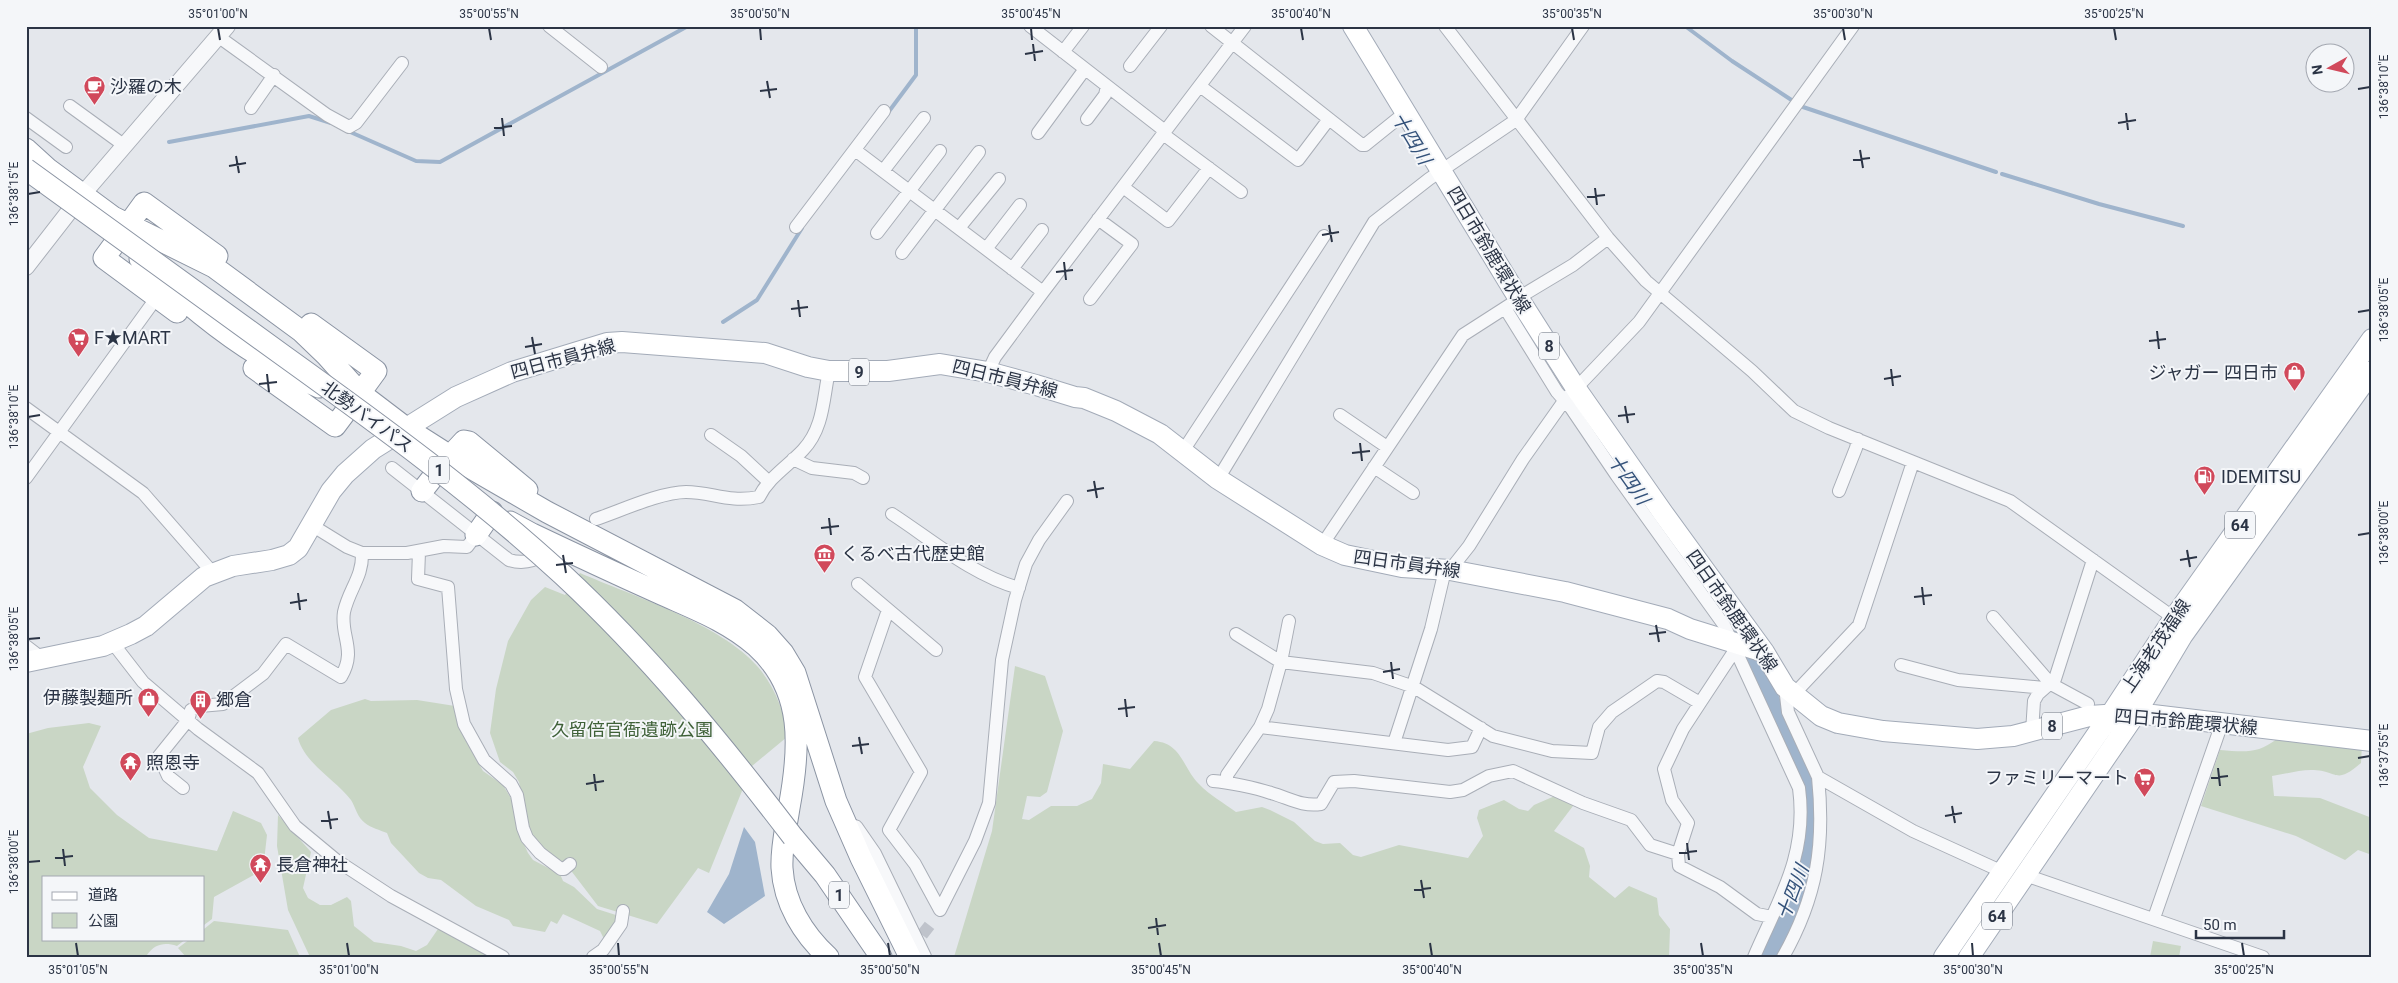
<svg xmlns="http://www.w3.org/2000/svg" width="2398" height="983" viewBox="0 0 2398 983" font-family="Roboto,'Noto Sans JP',sans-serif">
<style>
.green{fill:#c9d6c5}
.water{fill:#9fb4cc}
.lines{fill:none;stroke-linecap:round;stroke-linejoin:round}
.stream{stroke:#9fb4cc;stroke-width:4}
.river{stroke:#9fb4cc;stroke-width:21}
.minor-tunnel{stroke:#bfc3cb;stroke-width:12;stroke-dasharray:12 6;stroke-linecap:butt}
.minor-casing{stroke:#a9aeb7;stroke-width:14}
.tertiary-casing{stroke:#a9aeb7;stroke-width:18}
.primary-casing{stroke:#a3abb8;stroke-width:22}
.trunk-casing{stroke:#8b94a3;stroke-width:23}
.minor{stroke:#f7f8fa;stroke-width:12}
.tertiary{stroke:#f7f8fa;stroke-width:16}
.primary{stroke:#fff;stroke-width:20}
.trunk{stroke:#fff;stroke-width:21}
.trunk-bridge-casing{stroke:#8b94a3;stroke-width:23;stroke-linecap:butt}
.trunk-bridge{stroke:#fff;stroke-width:21}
.ticks{fill:none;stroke:#2b3445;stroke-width:2}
.labels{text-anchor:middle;stroke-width:4;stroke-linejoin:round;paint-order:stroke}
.shield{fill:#f4f6f9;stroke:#676e7b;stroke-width:1}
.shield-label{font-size:16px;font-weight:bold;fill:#2b3445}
.poi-label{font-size:18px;fill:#2b3445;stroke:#f4f6f9;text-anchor:start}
.street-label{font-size:18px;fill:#2b3445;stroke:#f4f6f9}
.park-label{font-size:18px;fill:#3f6138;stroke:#f4f6f9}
.water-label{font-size:19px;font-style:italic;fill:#34527a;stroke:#f4f6f9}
.neatline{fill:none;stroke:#2b3445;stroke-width:2}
.ticks-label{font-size:12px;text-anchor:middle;fill:#2b3445}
</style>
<rect width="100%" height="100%" fill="#e4e7ec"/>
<path class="green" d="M580 573C633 596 721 624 758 667 775 687 785 713 787 737L752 766 709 873 698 868 657 924 598 906 569 868 531 838 519 782 513 772 500 762 490 733 496 689 508 641 531 600 545 587 565 595Z
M1015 666 1045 676 1063 731 1047 792 1040 797 1027 796 1022 819 1029 820 1051 806H1077L1092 799 1101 783 1103 764 1130 769 1154 741C1182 743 1182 767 1199 784 1209 795 1224 803 1236 812L1262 807 1270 810 1294 822 1315 841 1323 844 1340 843 1353 855 1361 857 1399 845 1468 858 1483 836 1477 818 1479 810 1504 800 1519 809 1528 811 1534 805 1557 795 1576 802 1554 831 1584 848 1590 866 1589 877 1615 898 1629 886 1657 898 1659 915 1670 929 1669 957H954L992 831Z
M365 699 371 701 417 700 455 706 466 741 483 771 503 785 512 800 522 840 528 853 533 860 560 874 563 881 574 887 597 909 619 916 604 939 600 931 563 914 557 924 551 921 545 932 513 926 509 920 476 906 441 880 428 878 419 873 391 843 387 833C380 830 371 828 365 823 357 817 356 808 351 800 336 780 305 764 298 738L331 710Z
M89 723 101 726 83 767 90 788 117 815 149 838 217 851 233 811 261 823 267 835 263 870 214 897 212 919 204 925V877H44V939H186L177 946C164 942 155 944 147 955L148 957H26V734L48 728Z
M2277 739 2362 744 2361 763C2334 786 2339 770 2311 770 2299 770 2285 774 2272 776L2274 796 2320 798 2372 818V855L2358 850 2345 860 2296 836 2201 806 2220 750C2245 752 2257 754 2277 739Z
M278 815 311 852 303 888 308 898 320 905H331L347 897 351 901 354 926 374 942 401 946 416 951 427 945 438 929 491 957H310L288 910 277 846Z
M214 921 288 930 300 957H186L178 948 190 939H204V929Z
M2153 941 2181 946 2179 957H2150Z"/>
<path class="water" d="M744 827 755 842 765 896 724 924 707 912 729 874Z"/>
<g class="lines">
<path class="stream" d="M1685 26 1732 61 1793 101
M1803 107 1996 172
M887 114 916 75V26
M348 131 416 161 440 162 688 26
M169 142 309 116 331 123
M2002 174 2099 204 2183 226
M723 322 757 300 802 228"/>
<path class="river" d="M1714 598 1747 650 1808 789C1809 813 1811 848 1804 871 1795 901 1778 928 1766 957"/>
<path class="minor-tunnel" d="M911 949 933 921"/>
<defs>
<path id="minor" d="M549 26 601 67
M1030 26 1165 131
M1211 26 1362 145H1365L1406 112
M1445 26 1608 238 1646 281 1752 371 1794 411 1829 428 2010 501 2174 618
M219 37 327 115 349 127 356 123 402 63
M1063 52 1083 26
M1130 66 1161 26
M1200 86 1298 160 1329 119
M70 106 125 146
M251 108 274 75
M26 118 66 147
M1087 119 1105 95 1107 86
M1038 133 1085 69
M1163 134 1241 192
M855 150 1043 292
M883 171 924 118
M1123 187 1168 221 1209 168
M796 227 884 111
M959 228 999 179
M877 233 940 151
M986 249 1020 205
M902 253 979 152
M1012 269 1042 230
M1518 298 1573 265 1608 238
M1090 299 1132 244 1098 219
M1519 299 1505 308 1557 392 1571 408 1617 476 1724 625 1799 788C1808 855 1779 899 1754 957
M988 372 995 357 1043 292 1245 26
M26 408 143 493 213 573
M1340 415 1387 447
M711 435 741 456 768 481
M1183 451 1324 236
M793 459 812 468 854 473 863 478
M1374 467 1413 493
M392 468 509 560C522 564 533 562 545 554
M26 478 157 297
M1218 479 1374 222 1429 179 1516 120 1583 26
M1839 491 1856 448 1858 439
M892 514C932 540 972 575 1019 588
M596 519C620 511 661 492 686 492 712 492 728 503 759 497 769 477 788 466 803 450 824 428 823 398 829 371
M313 526 347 547 362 553H407L444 546 467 547 476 535
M1322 545 1463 335 1505 308
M419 552 418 579 448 587 456 689 464 724 484 760 511 784 517 795 523 828 527 838 540 853 561 869H564L570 864
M1450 570 1469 546 1523 459 1564 401 1639 322 1853 26
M858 584 936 650
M888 610 865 677 921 772 889 830 915 864 940 910 975 841 989 803 1002 660 1015 600 1026 564 1039 540 1067 501
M1993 617 2051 684 2088 704
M1236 634 1281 662 1289 621
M112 642 143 682 198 729 258 773 295 826 336 860 391 896 503 957
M26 646 43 659
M1901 665 1958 680 2044 688
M1785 687 1788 712 1818 777 1913 831 2003 872
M1793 695 1859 625 1913 462
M1481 728 1472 747 1448 750 1260 727 1268 709 1281 662 1373 673 1414 687 1493 736 1552 751 1592 753 1599 727 1612 712 1657 681 1664 682 1700 703 1735 650
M2032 732 2034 701 2038 694 2055 679 2093 560
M1394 743 1431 629 1445 570
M1213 781C1228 782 1256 788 1271 793 1289 798 1302 807 1321 804L1334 782 1354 781 1450 792 1463 790 1489 776 1513 771 1583 803 1631 820 1650 845 1678 854 1679 866 1720 887 1757 914 1772 917
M1227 782V775L1260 727
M183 788 168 776 159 756 188 720 191 710 200 706 223 704 263 674 286 644 341 677C357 650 340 636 344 612 349 589 363 577 362 553
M1678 854 1688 823 1672 800 1664 769 1683 729 1700 703
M2025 875 2263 957
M2154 918 2222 723
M593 957 603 950 621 924 623 911
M1783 957C1817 897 1825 845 1818 777"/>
<path id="tertiary" d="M26 267 82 195 227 26
M855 828 873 854 923 957"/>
<path id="primary" d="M1353 26 1519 299 1577 390 1663 513 1764 652 1785 687 1821 716 1838 723 1883 731 1977 739 2013 736 2089 716 2136 713 2372 741
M26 662 103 646 131 634 146 626 204 577 233 566 272 560 289 555 298 548 331 491 345 474 373 449 456 397 512 372 607 343 622 342 765 353 808 367 829 371H888L940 364 988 372 1036 385 1075 397 1084 398 1116 411 1160 434 1218 479 1322 545 1345 555 1402 567 1450 570 1565 592 1668 619 1690 629 1764 652
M1944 957 2111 714 2174 618 2372 339
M1969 957 2136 713 2182 636 2372 371"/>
<path id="trunk" d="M26 149 48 169 113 217 214 267 301 331 327 356 360 393 406 428 450 456 547 512 735 610 767 635 783 653 795 673 836 801 861 858 910 957
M128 225 144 203 217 256
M118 239 104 258 177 312
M140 259C192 311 251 358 319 387
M311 324 376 371 360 393
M254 368 335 426 353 402
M450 456 464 441 469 442 527 490
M422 491 437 472
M510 522 532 534C574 554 617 574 659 593 692 608 728 621 756 646 805 690 800 749 789 808 786 828 781 848 782 868 784 903 803 934 828 957
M476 535 492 512
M793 837 825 875 881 957"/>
</defs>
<use href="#minor" class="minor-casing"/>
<use href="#tertiary" class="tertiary-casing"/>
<use href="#primary" class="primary-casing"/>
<use href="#trunk" class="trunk-casing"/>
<use href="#minor" class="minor"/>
<use href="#tertiary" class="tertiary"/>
<use href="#primary" class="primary"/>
<use href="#trunk" class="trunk"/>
<defs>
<path id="trunk-bridge" d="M26 169C112 231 198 294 284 356 380 425 476 495 563 575 649 655 722 744 793 837"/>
</defs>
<use href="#trunk-bridge" class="trunk-bridge-casing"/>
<use href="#trunk-bridge" class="trunk-bridge"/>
</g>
<path class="ticks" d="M218 28 220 40M489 28 491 40M760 28 761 40M1031 28 1032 40M1301 28 1303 40M1572 28 1574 40M1843 28 1845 40M2114 28 2116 40M1033 44 1035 61M1025 54 1043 51M767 81 770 98M2358 89 2370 87M760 91 777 89M2126 113 2128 130M502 118 504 136M2118 123 2136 120M494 128 512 126M1860 150 1863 168M236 156 239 173M1853 160 1870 158M229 166 246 163M1595 188 1597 205M28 194 40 192M1587 197 1605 195M1329 225 1332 242M1322 235 1339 232M1064 262 1066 280M1056 272 1073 270M798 300 800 317M791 309 808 307M2358 312 2370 310M2157 331 2159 349M532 337 535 354M2149 341 2166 339M525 347 542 344M1891 369 1893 386M267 374 269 392M1884 379 1901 376M259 384 277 382M1625 406 1628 423M1618 416 1635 414M28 417 40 415M1360 443 1362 461M1352 453 1370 451M1094 481 1097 498M1087 491 1104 488M829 518 831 535M821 528 839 526M2358 535 2370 533M2187 550 2190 567M563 555 566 573M2180 560 2197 557M556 565 573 563M1922 587 1924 605M298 593 300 610M1914 597 1932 595M290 603 307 600M1656 625 1659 642M1649 634 1666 632M28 639 40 638M1391 662 1393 679M1383 672 1400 669M1125 699 1127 717M1118 709 1135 707M859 737 862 754M852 746 869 744M2358 758 2370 756M2218 768 2220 786M594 774 596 791M2211 778 2228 776M586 784 604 781M1952 806 1955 823M328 811 331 829M1945 816 1962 813M321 821 338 819M1687 843 1689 860M63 849 65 866M1679 853 1697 851M55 858 73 856M28 862 40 861M1421 880 1424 898M1414 890 1431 888M1156 918 1158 935M1148 928 1166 925M76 943 78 956M347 943 349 956M618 943 619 956M888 943 890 956M1159 943 1161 956M1430 943 1432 956M1701 943 1703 956M1972 943 1973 956M2242 943 2244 956"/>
<defs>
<symbol id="cafe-pin" viewBox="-11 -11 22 30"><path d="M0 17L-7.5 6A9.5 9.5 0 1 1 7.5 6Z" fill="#d1495b" stroke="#f4f6f9"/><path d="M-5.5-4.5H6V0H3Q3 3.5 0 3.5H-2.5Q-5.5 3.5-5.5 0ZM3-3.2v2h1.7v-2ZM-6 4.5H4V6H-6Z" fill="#fff"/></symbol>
<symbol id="supermarket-pin" viewBox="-11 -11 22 30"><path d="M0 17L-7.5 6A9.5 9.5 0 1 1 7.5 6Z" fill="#d1495b" stroke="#f4f6f9"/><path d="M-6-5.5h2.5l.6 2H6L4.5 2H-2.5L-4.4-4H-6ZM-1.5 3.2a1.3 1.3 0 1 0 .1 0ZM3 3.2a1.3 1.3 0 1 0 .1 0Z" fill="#fff"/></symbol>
<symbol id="shop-pin" viewBox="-11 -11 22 30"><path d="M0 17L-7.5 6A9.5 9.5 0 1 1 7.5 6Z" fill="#d1495b" stroke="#f4f6f9"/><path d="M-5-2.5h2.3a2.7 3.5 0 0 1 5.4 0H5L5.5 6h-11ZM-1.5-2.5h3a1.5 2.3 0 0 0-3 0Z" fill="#fff"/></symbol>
<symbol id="fuel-pin" viewBox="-11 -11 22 30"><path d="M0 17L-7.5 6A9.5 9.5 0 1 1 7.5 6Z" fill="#d1495b" stroke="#f4f6f9"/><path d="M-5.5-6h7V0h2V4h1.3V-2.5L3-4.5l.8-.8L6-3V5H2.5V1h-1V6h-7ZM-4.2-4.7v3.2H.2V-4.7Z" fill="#fff"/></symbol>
<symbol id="museum-pin" viewBox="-11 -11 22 30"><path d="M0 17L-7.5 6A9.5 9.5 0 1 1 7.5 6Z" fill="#d1495b" stroke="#f4f6f9"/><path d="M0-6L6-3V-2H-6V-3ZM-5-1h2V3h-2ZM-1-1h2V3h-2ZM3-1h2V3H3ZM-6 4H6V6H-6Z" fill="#fff"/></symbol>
<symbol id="building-pin" viewBox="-11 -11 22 30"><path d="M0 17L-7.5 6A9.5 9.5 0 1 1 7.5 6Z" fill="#d1495b" stroke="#f4f6f9"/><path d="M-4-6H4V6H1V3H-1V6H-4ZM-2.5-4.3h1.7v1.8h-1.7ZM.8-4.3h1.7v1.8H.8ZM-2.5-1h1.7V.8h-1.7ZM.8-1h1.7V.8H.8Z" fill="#fff"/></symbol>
<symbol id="temple-pin" viewBox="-11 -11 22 30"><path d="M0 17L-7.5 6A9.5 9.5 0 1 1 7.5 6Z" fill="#d1495b" stroke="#f4f6f9"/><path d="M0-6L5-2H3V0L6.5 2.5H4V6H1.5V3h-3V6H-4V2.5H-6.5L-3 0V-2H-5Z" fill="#fff"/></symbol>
</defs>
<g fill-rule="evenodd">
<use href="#cafe-pin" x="82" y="74" width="25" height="34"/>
<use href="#supermarket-pin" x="66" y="326" width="25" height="34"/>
<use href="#shop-pin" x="2282" y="360" width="25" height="34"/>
<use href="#fuel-pin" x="2192" y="464" width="25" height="34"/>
<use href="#museum-pin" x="812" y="542" width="25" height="34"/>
<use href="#shop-pin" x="136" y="686" width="25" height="34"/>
<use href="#building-pin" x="188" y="688" width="25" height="34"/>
<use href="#temple-pin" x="118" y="750" width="25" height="34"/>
<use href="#supermarket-pin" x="2132" y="766" width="25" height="34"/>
<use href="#temple-pin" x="248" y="852" width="25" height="34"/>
</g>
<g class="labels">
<g class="shield">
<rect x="1539" y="332.5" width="20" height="27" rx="4"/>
<rect x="849" y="358.5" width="20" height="27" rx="4"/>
<rect x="429" y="456.5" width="20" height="27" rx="4"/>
<rect x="2225" y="511.5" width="30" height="27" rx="4"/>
<rect x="2042" y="712.5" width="20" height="27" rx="4"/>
<rect x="829" y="881.5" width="20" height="27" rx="4"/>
<rect x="1982" y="902.5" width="30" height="27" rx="4"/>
</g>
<g class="shield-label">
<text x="1549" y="352">8</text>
<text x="859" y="378">9</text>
<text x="439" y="476">1</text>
<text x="2240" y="531">64</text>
<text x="2052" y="732">8</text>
<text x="839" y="901">1</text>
<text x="1997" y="922">64</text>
</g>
<g class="poi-label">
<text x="110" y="93">沙羅の木</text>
<text x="94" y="344">F★MART</text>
<text x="2278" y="379" text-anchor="end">ジャガー 四日市</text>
<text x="2221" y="483">IDEMITSU</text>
<text x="841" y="560">くるべ古代歴史館</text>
<text x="133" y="704" text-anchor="end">伊藤製麺所</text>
<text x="216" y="706">郷倉</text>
<text x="146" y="769">照恩寺</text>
<text x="2129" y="784" text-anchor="end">ファミリーマート</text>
<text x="276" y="871">長倉神社</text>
</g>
<g class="street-label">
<text transform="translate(1489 250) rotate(59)" y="6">四日市鈴鹿環状線</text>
<text transform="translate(563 359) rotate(-15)" y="6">四日市員弁線</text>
<text transform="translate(1005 379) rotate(14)" y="6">四日市員弁線</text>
<text transform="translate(367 417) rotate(36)" y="6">北勢バイパス</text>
<text transform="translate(1407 564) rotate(8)" y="6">四日市員弁線</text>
<text transform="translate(1732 611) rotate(55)" y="6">四日市鈴鹿環状線</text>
<text transform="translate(2156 646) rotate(-56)" y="6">上海老茂福線</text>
<text transform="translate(2186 722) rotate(5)" y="6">四日市鈴鹿環状線</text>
</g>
<g class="park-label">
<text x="632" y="736">久留倍官衙遺跡公園</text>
</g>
<g class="water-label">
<text transform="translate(1412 138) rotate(59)" y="7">十四川</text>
<text transform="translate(1629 479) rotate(55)" y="7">十四川</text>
<text transform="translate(1792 892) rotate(-69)" y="7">十四川</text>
</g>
</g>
<rect width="2398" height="983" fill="none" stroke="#f4f6f9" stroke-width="55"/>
<rect x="42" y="876" width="162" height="65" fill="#f4f6f9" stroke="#a4a8b1"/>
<rect x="52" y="892" width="25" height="8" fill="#ffffff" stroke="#a4a8b1"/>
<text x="88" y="900" font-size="15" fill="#2b3445">道路</text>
<rect x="52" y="913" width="25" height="15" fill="#c9d6c5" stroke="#a4a8b1"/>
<text x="88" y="926" font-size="15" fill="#2b3445">公園</text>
<g transform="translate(2330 68) rotate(262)"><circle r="24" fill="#f4f6f9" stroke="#a4a8b1"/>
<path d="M0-4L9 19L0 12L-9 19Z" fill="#d1495b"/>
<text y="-8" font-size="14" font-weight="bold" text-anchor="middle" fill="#2b3445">N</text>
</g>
<path d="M2196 930v8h88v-8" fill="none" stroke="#2b3445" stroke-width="2.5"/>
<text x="2203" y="930" font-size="15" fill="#2b3445" stroke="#f4f6f9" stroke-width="4" paint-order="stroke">50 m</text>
<rect x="28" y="28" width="2342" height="928" class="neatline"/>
<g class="ticks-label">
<text x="218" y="18">35°01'00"N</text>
<text x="489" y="18">35°00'55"N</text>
<text x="760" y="18">35°00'50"N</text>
<text x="1031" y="18">35°00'45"N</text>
<text x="1301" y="18">35°00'40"N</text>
<text x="1572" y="18">35°00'35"N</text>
<text x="1843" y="18">35°00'30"N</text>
<text x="2114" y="18">35°00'25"N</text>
<text transform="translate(2384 87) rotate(-90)" y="4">136°38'10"E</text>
<text transform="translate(14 194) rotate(-90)" y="4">136°38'15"E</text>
<text transform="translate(2384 310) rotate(-90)" y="4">136°38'05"E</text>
<text transform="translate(14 417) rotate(-90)" y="4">136°38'10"E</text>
<text transform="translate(2384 533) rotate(-90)" y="4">136°38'00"E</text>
<text transform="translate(14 639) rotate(-90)" y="4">136°38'05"E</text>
<text transform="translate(2384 756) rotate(-90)" y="4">136°37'55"E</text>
<text transform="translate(14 862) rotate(-90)" y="4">136°38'00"E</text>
<text x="78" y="974">35°01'05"N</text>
<text x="349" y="974">35°01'00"N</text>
<text x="619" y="974">35°00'55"N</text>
<text x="890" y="974">35°00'50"N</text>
<text x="1161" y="974">35°00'45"N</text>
<text x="1432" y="974">35°00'40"N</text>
<text x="1703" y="974">35°00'35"N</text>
<text x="1973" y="974">35°00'30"N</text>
<text x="2244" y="974">35°00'25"N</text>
</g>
</svg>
